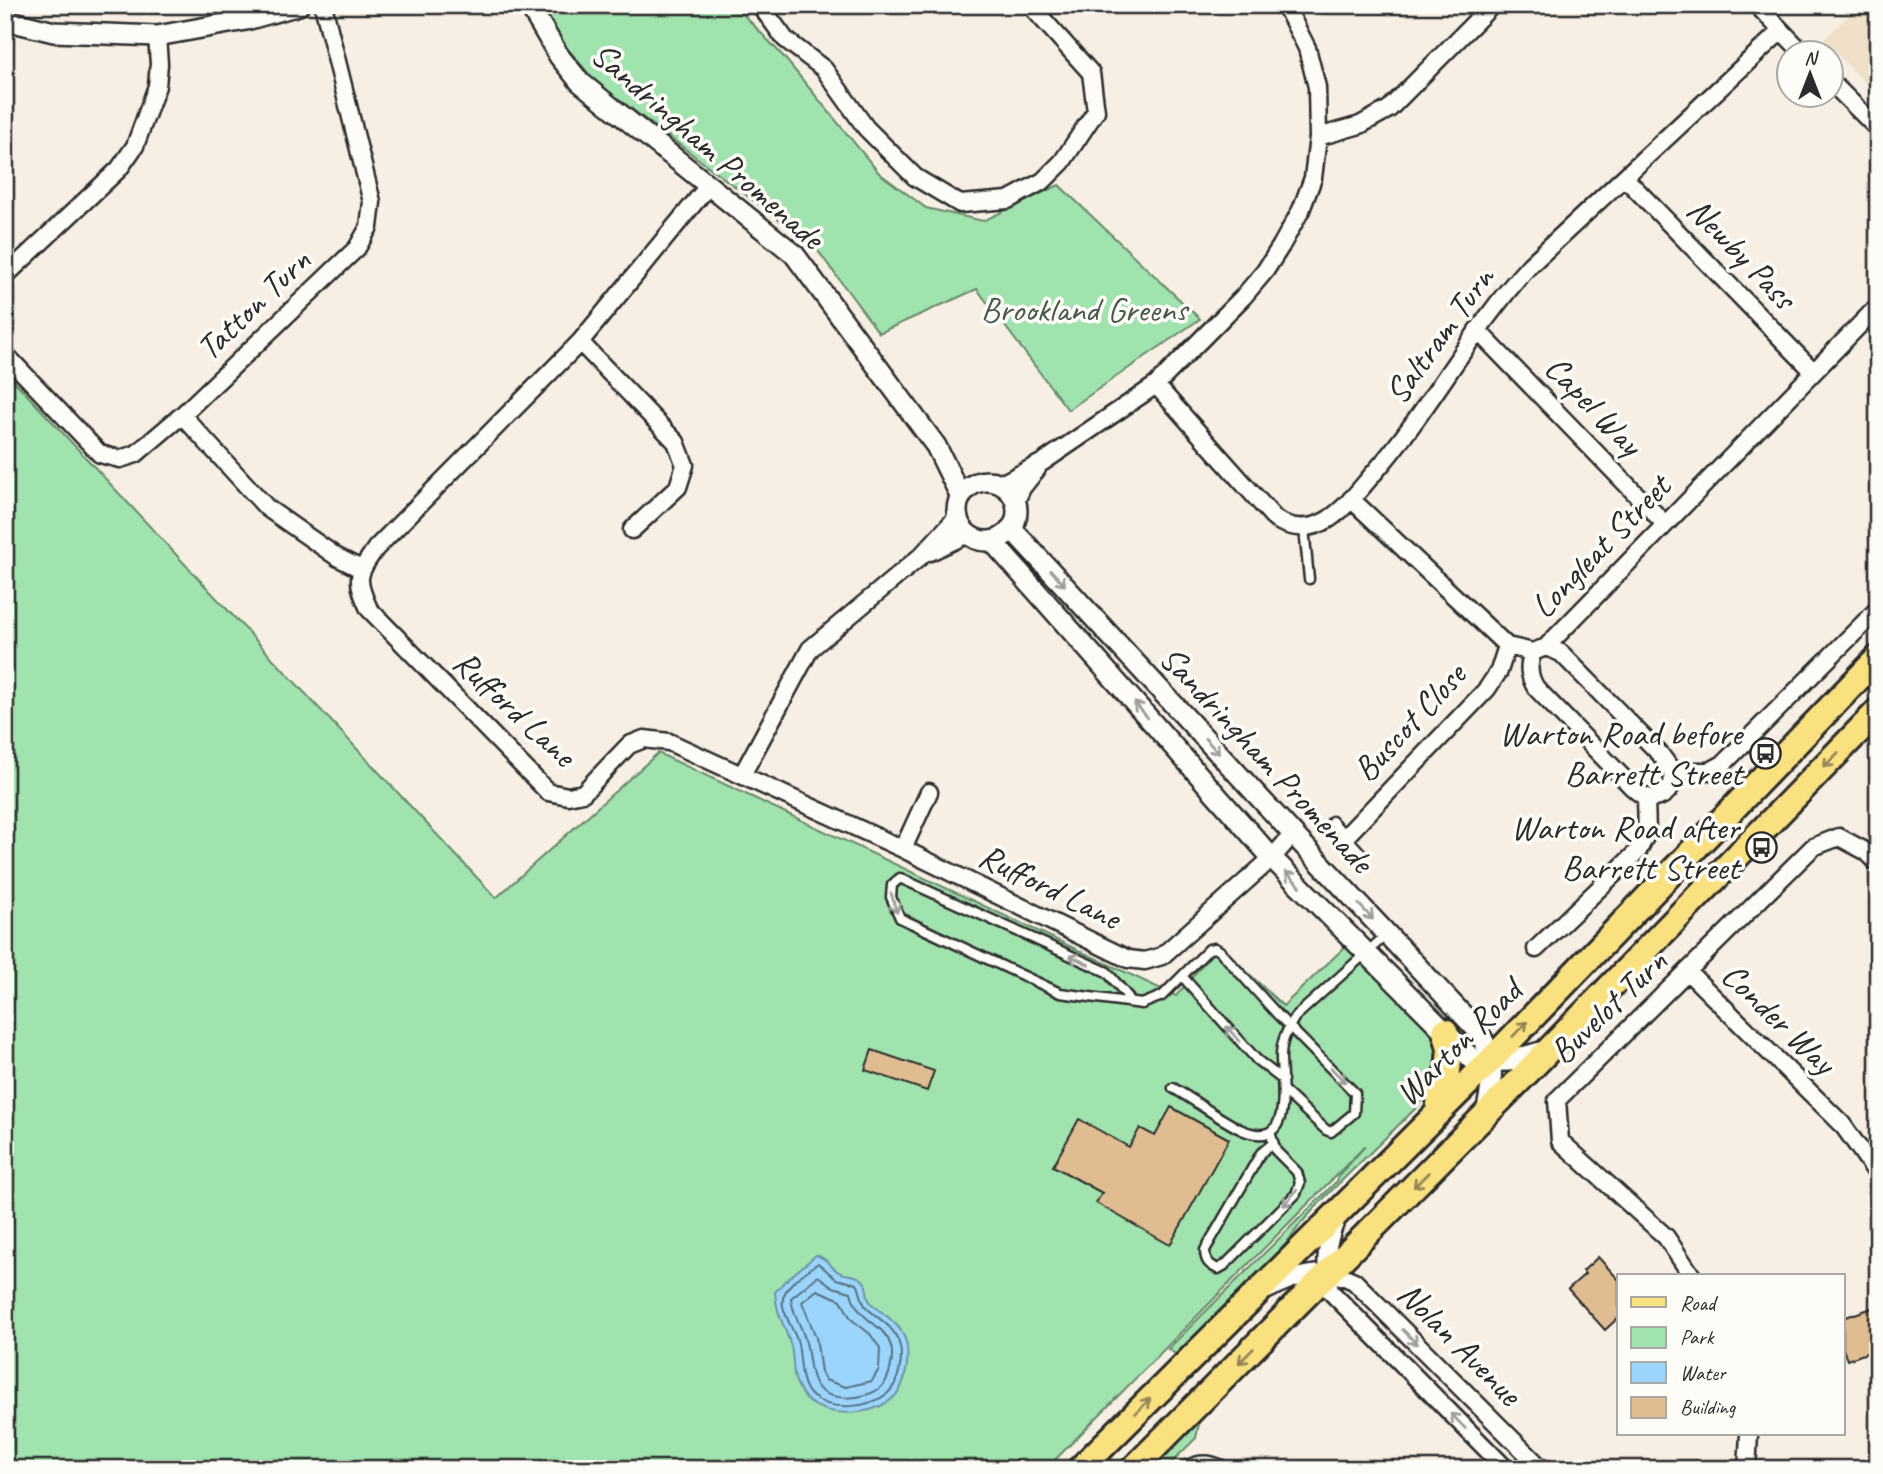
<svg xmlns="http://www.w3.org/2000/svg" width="1883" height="1474" viewBox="0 0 1883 1474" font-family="Caveat,sans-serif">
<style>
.built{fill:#f0e0ca}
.green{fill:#a0e3ae;stroke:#66876c;stroke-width:2}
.water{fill:#9cd5fc;stroke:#6f91a8;stroke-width:2}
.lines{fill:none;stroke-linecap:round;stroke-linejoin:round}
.shore{stroke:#586f7f;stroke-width:2}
.building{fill:#e0bd91;stroke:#2b2b2b;stroke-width:2}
.service-casing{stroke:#2b2b2b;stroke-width:13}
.minor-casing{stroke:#2b2b2b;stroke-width:21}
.tertiary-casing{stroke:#2b2b2b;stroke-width:24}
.primary-casing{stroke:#2b2b2b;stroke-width:30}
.service{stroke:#fdfcf7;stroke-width:8}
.minor{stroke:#fdfcf7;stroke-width:16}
.tertiary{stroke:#fdfcf7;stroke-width:19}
.primary{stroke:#fae180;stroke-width:24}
.oneway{stroke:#9e9e9b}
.oneway2{stroke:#928656}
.labels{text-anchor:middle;stroke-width:7;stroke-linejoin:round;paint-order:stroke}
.street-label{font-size:35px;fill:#2b2b2b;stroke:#fdfcf7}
.park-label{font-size:35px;fill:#48594c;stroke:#fdfcf7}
.poi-label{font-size:35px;fill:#2b2b2b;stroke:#fdfcf7;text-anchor:end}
</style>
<rect width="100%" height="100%" fill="#f7efe3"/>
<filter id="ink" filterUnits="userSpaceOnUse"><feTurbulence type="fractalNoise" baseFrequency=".0143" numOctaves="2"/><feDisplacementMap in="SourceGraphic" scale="14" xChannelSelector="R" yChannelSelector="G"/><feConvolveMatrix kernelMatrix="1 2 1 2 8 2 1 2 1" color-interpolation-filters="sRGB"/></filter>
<g filter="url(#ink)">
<path class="built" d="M1860 5H1878V96L1823 40Z"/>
<path class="green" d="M543 5H748L743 14 783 56 879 173 926 208 983 221 1059 185 1200 319 1068 410 977 289 879 333 815 247 596 82 547 25Z
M5 371 496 898 658 753 1176 996 1219 945 1283 1006 1349 943 1435 1036 1443 1051 1428 1092 1419 1105 1326 1196 1302 1222 1273 1261 1177 1355 1168 1349 1338 1180 1337 1178 1365 1146 1046 1469H5Z
M1200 1419 1196 1438 1165 1469H1146Z"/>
<path class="water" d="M816 1255C828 1258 831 1269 841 1273 850 1276 859 1274 865 1283 868 1289 866 1297 871 1303 883 1315 901 1323 906 1342 910 1357 906 1386 894 1397 873 1416 832 1418 809 1402 804 1398 797 1386 795 1379 792 1368 794 1354 790 1343 784 1324 776 1313 775 1292L783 1283Z"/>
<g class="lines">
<path class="shore" d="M818 1263 836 1279 857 1284C862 1292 860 1301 867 1308 878 1319 894 1326 899 1343 904 1357 899 1383 888 1393 870 1408 831 1412 812 1396 798 1383 802 1357 797 1340 793 1329 785 1317 783 1306 779 1287 805 1273 818 1263Z
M818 1276 833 1287 851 1292C858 1323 883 1321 891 1346 894 1358 890 1379 881 1387 867 1400 828 1403 816 1385 808 1372 810 1354 805 1339 801 1325 792 1312 791 1298Z
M817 1290 841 1300 851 1319 870 1334 880 1348 879 1369 872 1381 846 1387 825 1380 821 1372 816 1337 802 1302Z"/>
</g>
<path class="building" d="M872 1050 934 1071 927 1091 865 1070Z
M1171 1107 1229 1139 1170 1245 1096 1203 1102 1193 1053 1166 1079 1119 1129 1147 1140 1128 1155 1136Z
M1598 1257 1619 1280V1317L1605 1330 1568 1289 1585 1274 1583 1271Z
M1878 1306V1349L1847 1360 1843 1349V1318Z"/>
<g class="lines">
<defs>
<path id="service" d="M1304 528 1309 579
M1332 821 1361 853
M1129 1002 1128 997 1107 972 900 878 892 885 891 897 900 918 1060 993 1142 1004 1162 996 1182 976
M1283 1080 1257 1060 1182 976 1209 949 1215 948 1220 951 1278 1015 1355 1093 1354 1113 1331 1132 1326 1130 1283 1090
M1173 1088C1196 1101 1219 1119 1242 1130 1295 1152 1281 1084 1281 1057 1281 1041 1287 1030 1295 1017L1386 935
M1270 1132 1276 1151 1297 1172 1300 1183 1296 1194 1225 1265 1218 1269C1209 1265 1205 1261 1205 1250L1261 1153 1273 1143"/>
<path id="minor" d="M760 5 785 39 824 69 866 128 915 177 960 204 1008 200 1043 181 1062 162 1096 111 1091 73 1030 5
M1757 5 1802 52
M1830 81 1878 129
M1318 137 1360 125 1389 109 1492 5
M1625 178 1813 371
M709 185 580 342 376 548C357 575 355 578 369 609L548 792 568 796 583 793 629 745 644 739 669 742 903 849 1128 959 1145 961 1162 956 1272 858 1293 834
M5 276 119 169 135 146 157 86 159 64 157 36
M1477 330 1665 524
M580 342 676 442 685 465 678 487 632 530
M5 354 100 454 120 459 136 454 182 415 357 248 369 227 372 202 323 5
M1156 385 1275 519C1292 530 1311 530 1329 519 1346 508 1360 489 1374 473 1431 408 1471 329 1530 265L1781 31
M182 415 267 508 337 557 361 569
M999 485 1043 462 1156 385 1243 297 1265 271 1281 246 1301 210 1313 178 1318 137 1317 87 1307 48 1285 5
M1351 499 1507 646 1533 652 1546 647 1878 306
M1015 503 1022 488 1037 469
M930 552 968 534
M1533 652C1528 666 1528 675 1536 688L1631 786C1635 789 1640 795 1645 796 1660 803 1676 789 1672 773 1670 766 1664 760 1660 754L1561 653 1546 647
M1672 771H1710L1723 764 1878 609
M742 775 810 649 921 556 957 517
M1347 835 1487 689 1499 671 1507 646
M903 849 929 792
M1536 949 1638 851 1647 833 1646 797
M1688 972 1842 1124 1878 1175
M1336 1221C1325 1248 1324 1263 1330 1291L1506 1469
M1692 1276 1666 1237 1560 1141 1557 1100 1813 847 1839 837 1867 852 1878 863
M1268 1290C1296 1275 1323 1266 1354 1281L1542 1469
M1188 1469C1199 1463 1210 1463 1221 1469
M1747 1469 1749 1434"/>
<path id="tertiary" d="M529 5 559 56 580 82 794 254 936 446 961 497
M5 20 54 32 157 36 246 20 299 5
M957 511a30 30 0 1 1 60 0a30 30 0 1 1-60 0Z
M1011 528 1293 834 1478 1031C1496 1058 1493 1083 1486 1113
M992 541 1272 858 1475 1062 1508 1061 1548 1050"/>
<path id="primary" d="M1438 1112 1441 1089 1448 1071 1450 1048 1445 1031
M1080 1469 1490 1061 1878 658
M1133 1469 1505 1095 1878 711"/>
</defs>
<use href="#service" class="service-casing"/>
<use href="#minor" class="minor-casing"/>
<use href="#tertiary" class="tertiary-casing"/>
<use href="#primary" class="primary-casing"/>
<use href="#service" class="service"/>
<use href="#minor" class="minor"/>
<use href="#tertiary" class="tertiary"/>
<use href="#primary" class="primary"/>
</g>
<defs><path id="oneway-shaft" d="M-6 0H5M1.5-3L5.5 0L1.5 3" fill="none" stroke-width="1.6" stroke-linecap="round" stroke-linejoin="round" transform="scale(1.75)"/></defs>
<g class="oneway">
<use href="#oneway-shaft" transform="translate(1058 578) rotate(47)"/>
<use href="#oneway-shaft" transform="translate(1141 710) rotate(-131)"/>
<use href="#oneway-shaft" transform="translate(1212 746) rotate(47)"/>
<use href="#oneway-shaft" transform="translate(1293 879) rotate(-135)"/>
<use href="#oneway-shaft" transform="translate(894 903) rotate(73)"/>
<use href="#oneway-shaft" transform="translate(1366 912) rotate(47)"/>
<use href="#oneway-shaft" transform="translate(1079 960) rotate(-155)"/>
<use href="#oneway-shaft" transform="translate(1233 1034) rotate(-132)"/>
<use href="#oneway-shaft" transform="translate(1338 1075) rotate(46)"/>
<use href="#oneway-shaft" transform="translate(1290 1198) rotate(130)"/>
<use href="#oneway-shaft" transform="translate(1410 1337) rotate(45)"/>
<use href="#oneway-shaft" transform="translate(1458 1421) rotate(-135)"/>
</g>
<g class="oneway2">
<use href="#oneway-shaft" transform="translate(1831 760) rotate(134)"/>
<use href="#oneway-shaft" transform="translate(1520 1029) rotate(-46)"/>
<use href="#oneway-shaft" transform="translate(1421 1180) rotate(135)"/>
<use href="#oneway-shaft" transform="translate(1246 1356) rotate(135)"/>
<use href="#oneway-shaft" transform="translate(1143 1406) rotate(-45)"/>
</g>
</g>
<defs>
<symbol id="bus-ring" viewBox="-11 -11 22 22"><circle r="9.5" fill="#fdfcf7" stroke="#2b2b2b" stroke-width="1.5"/><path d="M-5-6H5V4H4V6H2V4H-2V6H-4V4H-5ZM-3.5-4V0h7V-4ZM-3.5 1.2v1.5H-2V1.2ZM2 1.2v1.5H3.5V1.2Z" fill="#2b2b2b"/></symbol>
</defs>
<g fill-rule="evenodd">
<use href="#bus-ring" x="1748" y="736" width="35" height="35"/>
<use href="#bus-ring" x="1744" y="830" width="35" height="35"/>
</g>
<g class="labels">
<g class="street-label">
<text transform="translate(708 145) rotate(41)" y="12">Sandringham Promenade</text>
<text transform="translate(1742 253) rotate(46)" y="12">Newby Pass</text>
<text transform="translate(253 304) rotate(-44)" y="12">Tatton Turn</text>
<text transform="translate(1439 335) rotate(-54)" y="12">Saltram Turn</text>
<text transform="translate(1594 405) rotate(46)" y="12">Capel Way</text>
<text transform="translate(1600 546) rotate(-46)" y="12">Longleat Street</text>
<text transform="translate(515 708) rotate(43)" y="12">Rufford Lane</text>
<text transform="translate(1409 722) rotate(-47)" y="12">Buscot Close</text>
<text transform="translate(1267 759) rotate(47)" y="12">Sandringham Promenade</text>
<text transform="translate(1050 886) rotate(26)" y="12">Rufford Lane</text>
<text transform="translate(1608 1006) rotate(-44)" y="12">Buvelot Turn</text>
<text transform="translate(1779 1018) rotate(44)" y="12">Conder Way</text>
<text transform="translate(1458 1042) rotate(-45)" y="12">Warton Road</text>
<text transform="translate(1460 1343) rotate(45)" y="12">Nolan Avenue</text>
</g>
<g class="park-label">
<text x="1084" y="321">Brookland Greens</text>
</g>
<g class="poi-label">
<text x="1742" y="745">Warton Road before<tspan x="1742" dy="40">Barrett Street</tspan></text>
<text x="1739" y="839">Warton Road after<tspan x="1739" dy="40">Barrett Street</tspan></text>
</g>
</g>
<rect width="1883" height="1474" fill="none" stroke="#fdfcf7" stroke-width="28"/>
<rect x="14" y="14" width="1855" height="1446" fill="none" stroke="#2b2b2b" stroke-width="2.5" filter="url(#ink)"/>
<rect x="1617" y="1274" width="228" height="161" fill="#fdfcf7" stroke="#a9a8a5" stroke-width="2"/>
<rect x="1631" y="1297" width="35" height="10" fill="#fae180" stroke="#a9a8a5" stroke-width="2"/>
<text x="1680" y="1310" font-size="21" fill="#2b2b2b">Road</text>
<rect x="1631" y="1327" width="35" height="21" fill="#a0e3ae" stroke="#a9a8a5" stroke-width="2"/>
<text x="1680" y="1344" font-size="21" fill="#2b2b2b">Park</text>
<rect x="1631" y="1362" width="35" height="21" fill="#9cd5fc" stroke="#a9a8a5" stroke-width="2"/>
<text x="1680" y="1380" font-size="21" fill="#2b2b2b">Water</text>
<rect x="1631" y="1397" width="35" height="21" fill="#e0bd91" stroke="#a9a8a5" stroke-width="2"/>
<text x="1680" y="1414" font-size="21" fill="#2b2b2b">Building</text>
<g transform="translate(1810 74)"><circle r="33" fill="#fdfcf7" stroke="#a9a8a5" stroke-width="2"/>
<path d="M0-5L12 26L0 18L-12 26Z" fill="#2b2b2b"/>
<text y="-10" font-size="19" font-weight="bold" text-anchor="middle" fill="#2b2b2b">N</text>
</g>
</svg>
